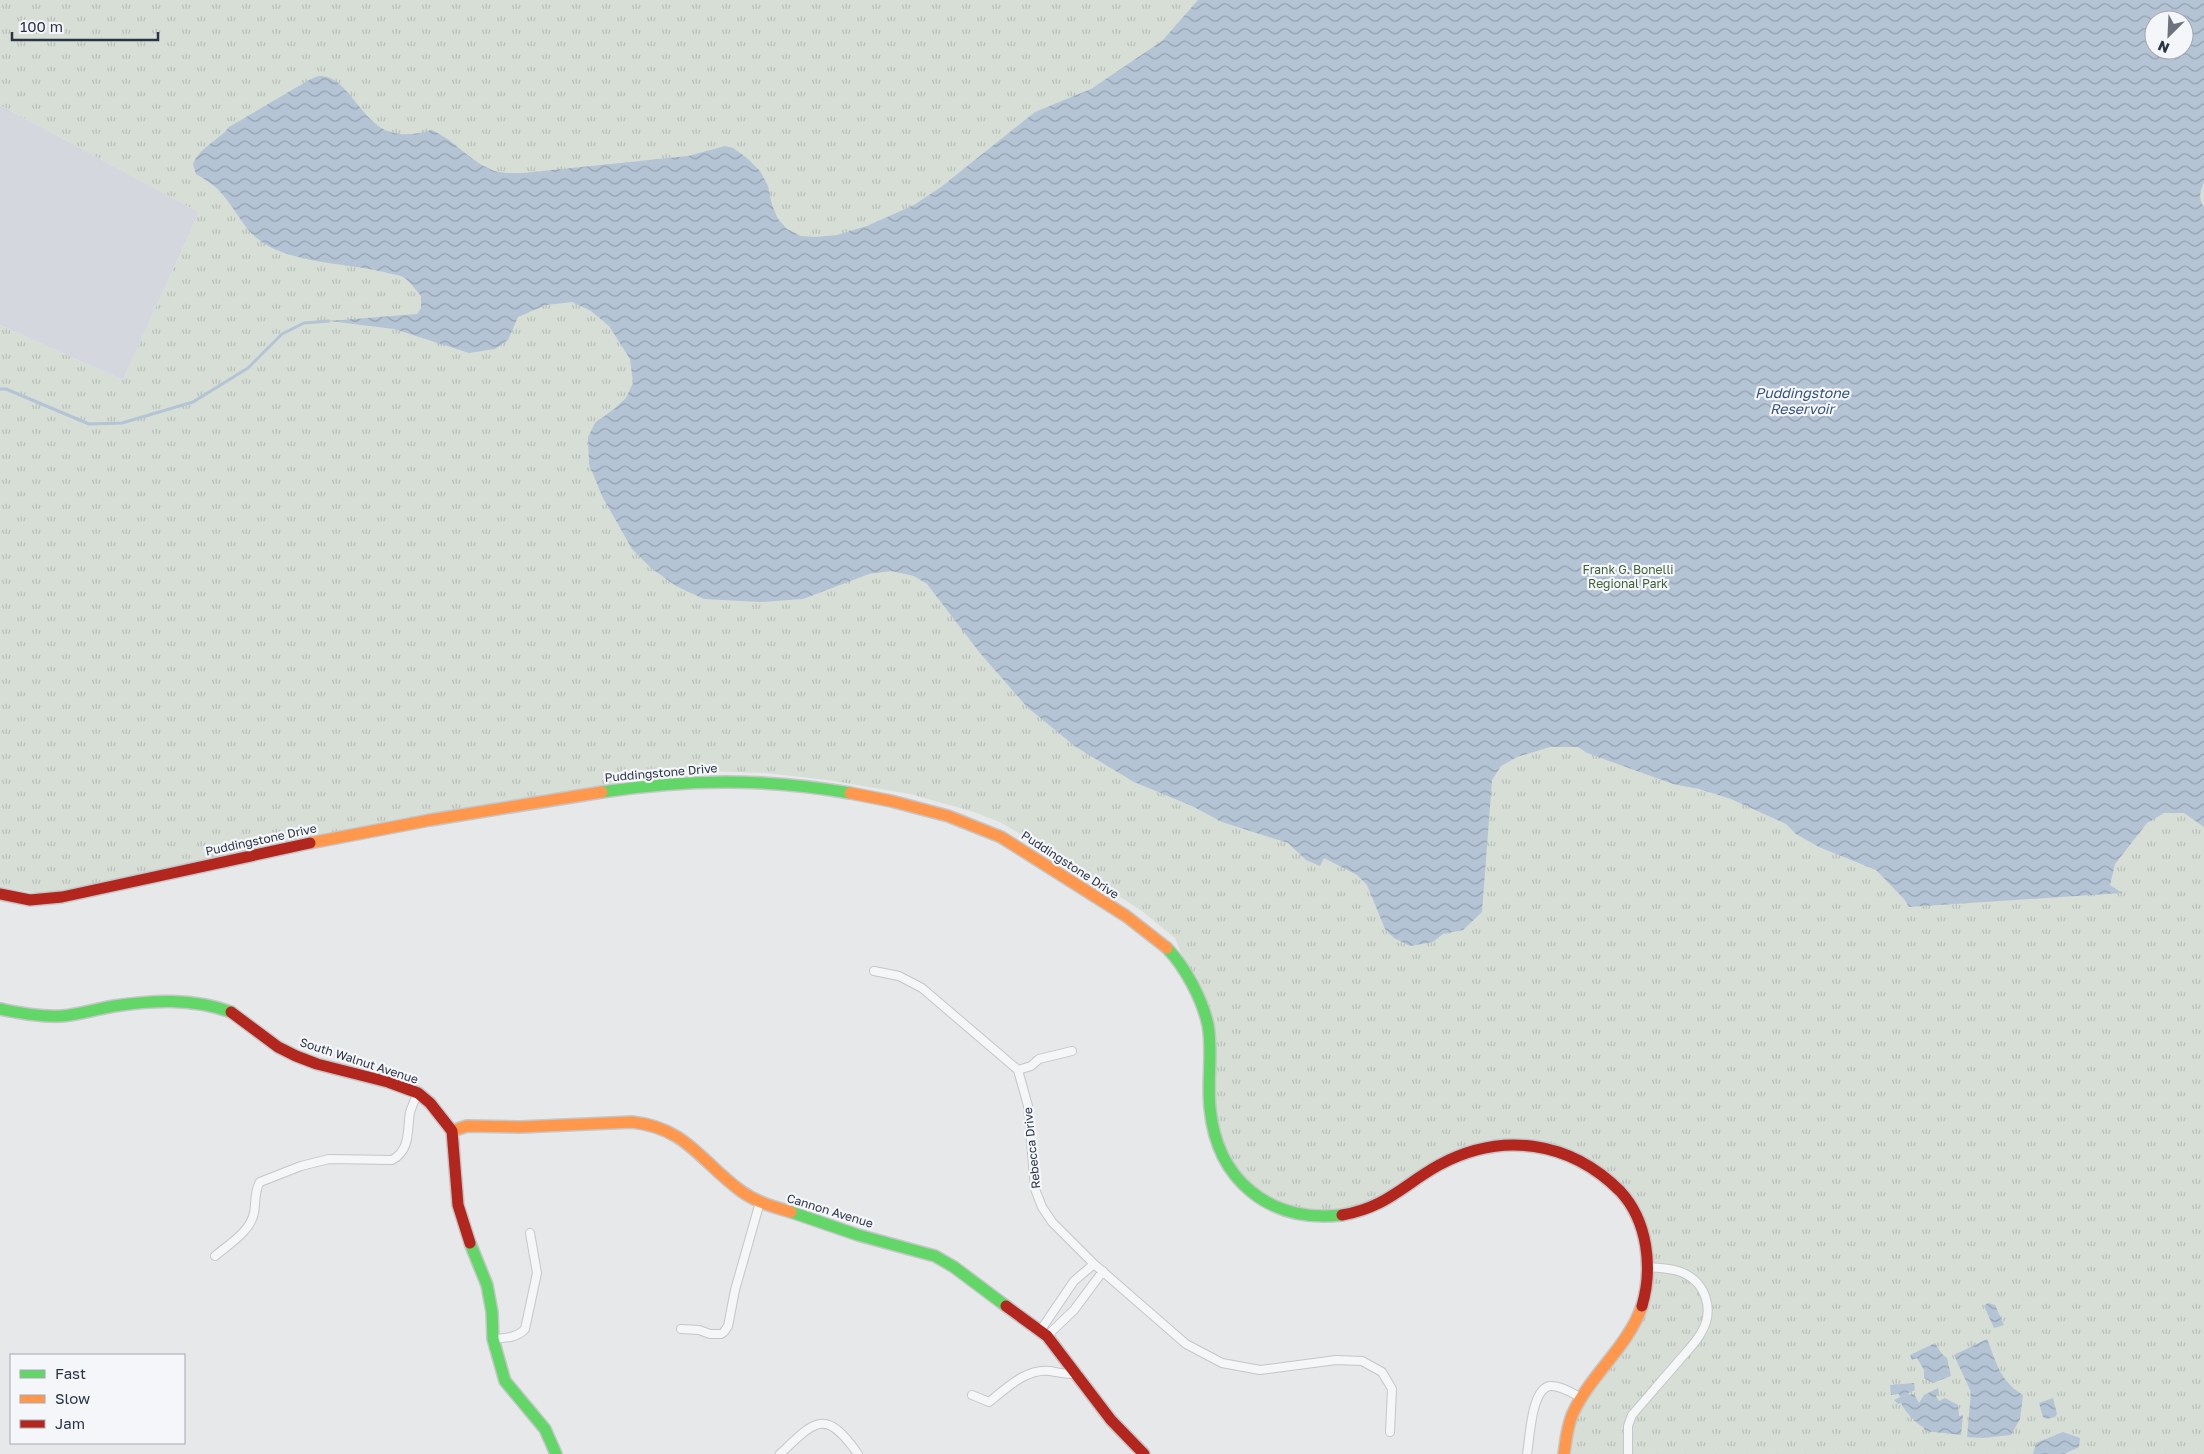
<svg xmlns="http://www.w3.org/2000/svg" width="2204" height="1454" viewBox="0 0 2204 1454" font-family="'Golos Text',sans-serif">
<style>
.built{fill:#d4d7dd}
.park{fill:url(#park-tufts);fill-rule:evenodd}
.water{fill:url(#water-waves);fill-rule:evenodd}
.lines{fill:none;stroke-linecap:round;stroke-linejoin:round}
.stream{stroke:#b4c4d5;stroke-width:3}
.street-casing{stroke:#c4c6c8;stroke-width:10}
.fast-casing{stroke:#c4c6c8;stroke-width:14}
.slow-casing{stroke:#c4c6c8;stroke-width:14}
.jam-casing{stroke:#c4c6c8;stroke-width:14}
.street{stroke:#f5f6f7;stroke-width:8}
.fast{stroke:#63d668;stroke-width:11}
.slow{stroke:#ff974d;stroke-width:11}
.jam{stroke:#b3261e;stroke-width:11}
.labels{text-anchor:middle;stroke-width:4.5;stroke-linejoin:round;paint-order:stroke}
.park-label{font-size:12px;fill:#3f6138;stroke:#f4f6f9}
.street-label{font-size:12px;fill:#2b3445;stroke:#f4f6f9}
.water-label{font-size:14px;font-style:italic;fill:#34527a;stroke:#f4f6f9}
</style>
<defs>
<pattern id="park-tufts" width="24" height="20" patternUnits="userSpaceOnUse" patternTransform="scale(1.25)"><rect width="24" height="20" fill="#d6ded6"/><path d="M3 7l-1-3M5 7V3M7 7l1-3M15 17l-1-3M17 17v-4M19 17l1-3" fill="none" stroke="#b8bfb9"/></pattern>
<pattern id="water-waves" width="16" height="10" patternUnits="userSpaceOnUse" patternTransform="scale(1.25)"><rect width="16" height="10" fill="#b4c4d5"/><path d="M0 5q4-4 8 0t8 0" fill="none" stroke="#93a0af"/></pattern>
</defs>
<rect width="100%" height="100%" fill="#e6e8ea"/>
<path class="built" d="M0 105 199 212 123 380 0 325Z"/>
<path class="park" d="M0 0H2204V1454H1564L1570 1421 1626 1339 1645 1296 1642 1226 1609 1178 1530 1145 1471 1151 1393 1197 1315 1217 1256 1196 1218 1150 1206 1015 1175 938 1142 911 1048 850 1000 822 971 811 910 794 828 780 766 773 709 771 651 776 353 830 62 891 41 893 0 888V325L123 380 199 212 0 105ZM2154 20H2184V50H2154Z"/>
<path class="water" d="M1198 0H2204V182C2200 192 2198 198 2204 207V827L2184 813H2164L2147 823 2115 864 2110 885 2122 893 1909 907 1904 899 1876 870 1819 847 1796 834 1786 824 1731 799 1699 789 1673 784 1587 753 1578 747H1550L1517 757 1501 766 1492 780 1482 912 1463 930 1443 934 1433 942 1410 946 1394 938 1385 929 1367 885 1357 875 1324 858 1320 866 1306 860 1288 843 1222 822 1192 806 1134 782 1076 747 1027 707 980 653 927 584 914 576 891 571 869 574 803 599 761 602 704 599 676 586 651 568 632 549 602 496 589 464 588 437 595 423 614 409 626 398 633 383 630 359 609 326 591 311 572 302 546 305 518 317 508 340 495 349 469 353 394 329 329 321 417 314 421 308V296C416 290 409 280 403 277 397 274 390 274 384 272 350 264 312 264 279 251 245 237 244 220 223 195 216 186 206 180 196 174L193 164C200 147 218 141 229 127L309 80C312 79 317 76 320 76 349 76 362 127 394 133 407 136 420 133 432 130 454 140 468 159 488 168 498 174 511 173 523 173L688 156 725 146 733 148 747 158 760 171 768 186 772 205 778 219 787 229 801 236 816 237 837 235 867 226 914 205 941 187 1035 112 1091 89 1162 41ZM2154 20H2184V50H2154Z
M1988 1303 1995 1305 2004 1325 1994 1328 1984 1306Z
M1987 1339C1997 1364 2000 1381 2023 1395L2020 1419 2011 1435 1983 1438 1967 1437 1971 1392 1954 1355Z
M1935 1343 1942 1354 1947 1358 1951 1376 1933 1383 1924 1378V1370L1917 1358 1912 1360 1910 1355Z
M1914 1383 1915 1390 1908 1393 1909 1395 1914 1394 1919 1403 1924 1395 1938 1388 1939 1393 1936 1396 1939 1401 1945 1398 1958 1405 1959 1416 1963 1415 1961 1435 1925 1431 1924 1428C1916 1423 1905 1412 1901 1403L1898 1404 1894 1400 1900 1397 1899 1394 1891 1395 1890 1385Z
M2053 1398 2057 1414 2055 1417 2047 1419 2043 1417 2039 1403Z
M2063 1432 2080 1438 2079 1447 2064 1454H2033L2036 1443Z"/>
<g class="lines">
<path class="stream" d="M0 389H6L89 424 122 423 193 402 248 368 282 334 304 323 329 321"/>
<defs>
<path id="street" d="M874 971 899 976 922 988 1018 1070 1028 1106 1035 1189 1042 1207 1052 1222 1094 1264 1186 1344 1222 1363 1260 1370 1336 1360 1362 1361 1382 1372 1392 1389 1390 1432
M1018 1070 1031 1066 1039 1059 1072 1051
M215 1256C229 1244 250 1232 254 1213 256 1203 254 1191 260 1182L301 1166 329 1159 392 1160C411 1150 407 1130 410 1112 412 1106 415 1099 418 1093
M681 1329 699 1330 710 1334H721L724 1332 728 1326 735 1290 760 1202
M1040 1331 1074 1281 1094 1264
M1047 1336 1074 1310 1103 1271
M493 1339C504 1338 517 1338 525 1329L537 1273 530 1233
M972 1395 989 1402C1007 1388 1026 1368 1050 1371 1061 1373 1067 1375 1078 1374
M780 1454C815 1421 825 1407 858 1454
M1527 1454C1530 1438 1531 1389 1550 1386 1560 1385 1572 1393 1580 1397
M1628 1454V1426L1632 1415C1647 1398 1662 1380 1677 1363 1685 1353 1695 1344 1701 1333 1715 1310 1706 1282 1681 1272 1671 1268 1659 1268 1647 1267"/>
<path id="fast" d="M602 792C689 779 763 778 850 793
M1167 948C1185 967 1202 998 1208 1025 1213 1052 1207 1080 1210 1108 1217 1181 1270 1223 1342 1215
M0 1009C21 1013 40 1017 61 1016 78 1015 96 1009 114 1006 153 1000 193 998 231 1012
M791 1212 858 1235 935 1256 954 1267 1006 1306
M470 1243 487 1285 492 1312 493 1339 505 1381 545 1429 556 1454"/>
<path id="slow" d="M850 793 891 801 948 816 1001 837 1126 916 1167 948
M310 843 430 820 602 792
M452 1131 467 1126 520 1127 632 1122C687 1128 701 1162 741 1191 756 1202 774 1207 791 1212
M1564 1454C1566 1440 1567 1426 1573 1413 1591 1374 1628 1347 1642 1306"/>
<path id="jam" d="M0 894 30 900 62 897 310 843
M231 1012 278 1047 296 1056 317 1064 388 1082 418 1093 430 1103 452 1131 458 1205 470 1243
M1342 1215C1387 1207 1403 1185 1439 1165 1502 1131 1570 1141 1620 1191 1648 1221 1653 1268 1642 1306
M1006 1306 1047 1336 1111 1420 1144 1454"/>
</defs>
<use href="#street" class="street-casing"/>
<use href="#fast" class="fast-casing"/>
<use href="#slow" class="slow-casing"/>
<use href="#jam" class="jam-casing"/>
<use href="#street" class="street"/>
<use href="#fast" class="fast"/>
<use href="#slow" class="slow"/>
<use href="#jam" class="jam"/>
</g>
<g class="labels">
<g class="park-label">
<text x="1628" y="574">Frank G. Bonelli<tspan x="1628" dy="14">Regional Park</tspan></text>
</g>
<g class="street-label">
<text transform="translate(661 773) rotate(-5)" y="4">Puddingstone Drive</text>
<text transform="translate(261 840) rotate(-12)" y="4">Puddingstone Drive</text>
<text transform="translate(1070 865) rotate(33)" y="4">Puddingstone Drive</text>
<text transform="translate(359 1061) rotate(18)" y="4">South Walnut Avenue</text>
<text transform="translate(1032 1148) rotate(-96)" y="4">Rebecca Drive</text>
<text transform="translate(830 1211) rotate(17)" y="4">Cannon Avenue</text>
</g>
<g class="water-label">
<text x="1802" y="398">Puddingstone<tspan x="1802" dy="16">Reservoir</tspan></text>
</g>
</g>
<rect x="10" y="1354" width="175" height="90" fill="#f4f6f9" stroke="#a4a8b1"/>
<rect x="20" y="1370" width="25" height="8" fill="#63d668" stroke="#a4a8b1"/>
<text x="55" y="1379" font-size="15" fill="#2b3445">Fast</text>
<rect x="20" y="1395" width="25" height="8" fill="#ff974d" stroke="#a4a8b1"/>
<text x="55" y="1404" font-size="15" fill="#2b3445">Slow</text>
<rect x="20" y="1420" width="25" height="8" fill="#b3261e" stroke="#a4a8b1"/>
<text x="55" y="1429" font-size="15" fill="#2b3445">Jam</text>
<g transform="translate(2169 35) rotate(204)"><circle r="24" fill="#f4f6f9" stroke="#a4a8b1"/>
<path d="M0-4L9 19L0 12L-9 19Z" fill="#6c737f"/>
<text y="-8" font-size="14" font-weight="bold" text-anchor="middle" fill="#2b3445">N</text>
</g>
<path d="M12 32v8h146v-8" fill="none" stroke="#2b3445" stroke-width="2.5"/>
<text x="20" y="32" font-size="15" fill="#2b3445" stroke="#f4f6f9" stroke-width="4" paint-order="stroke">100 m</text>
</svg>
